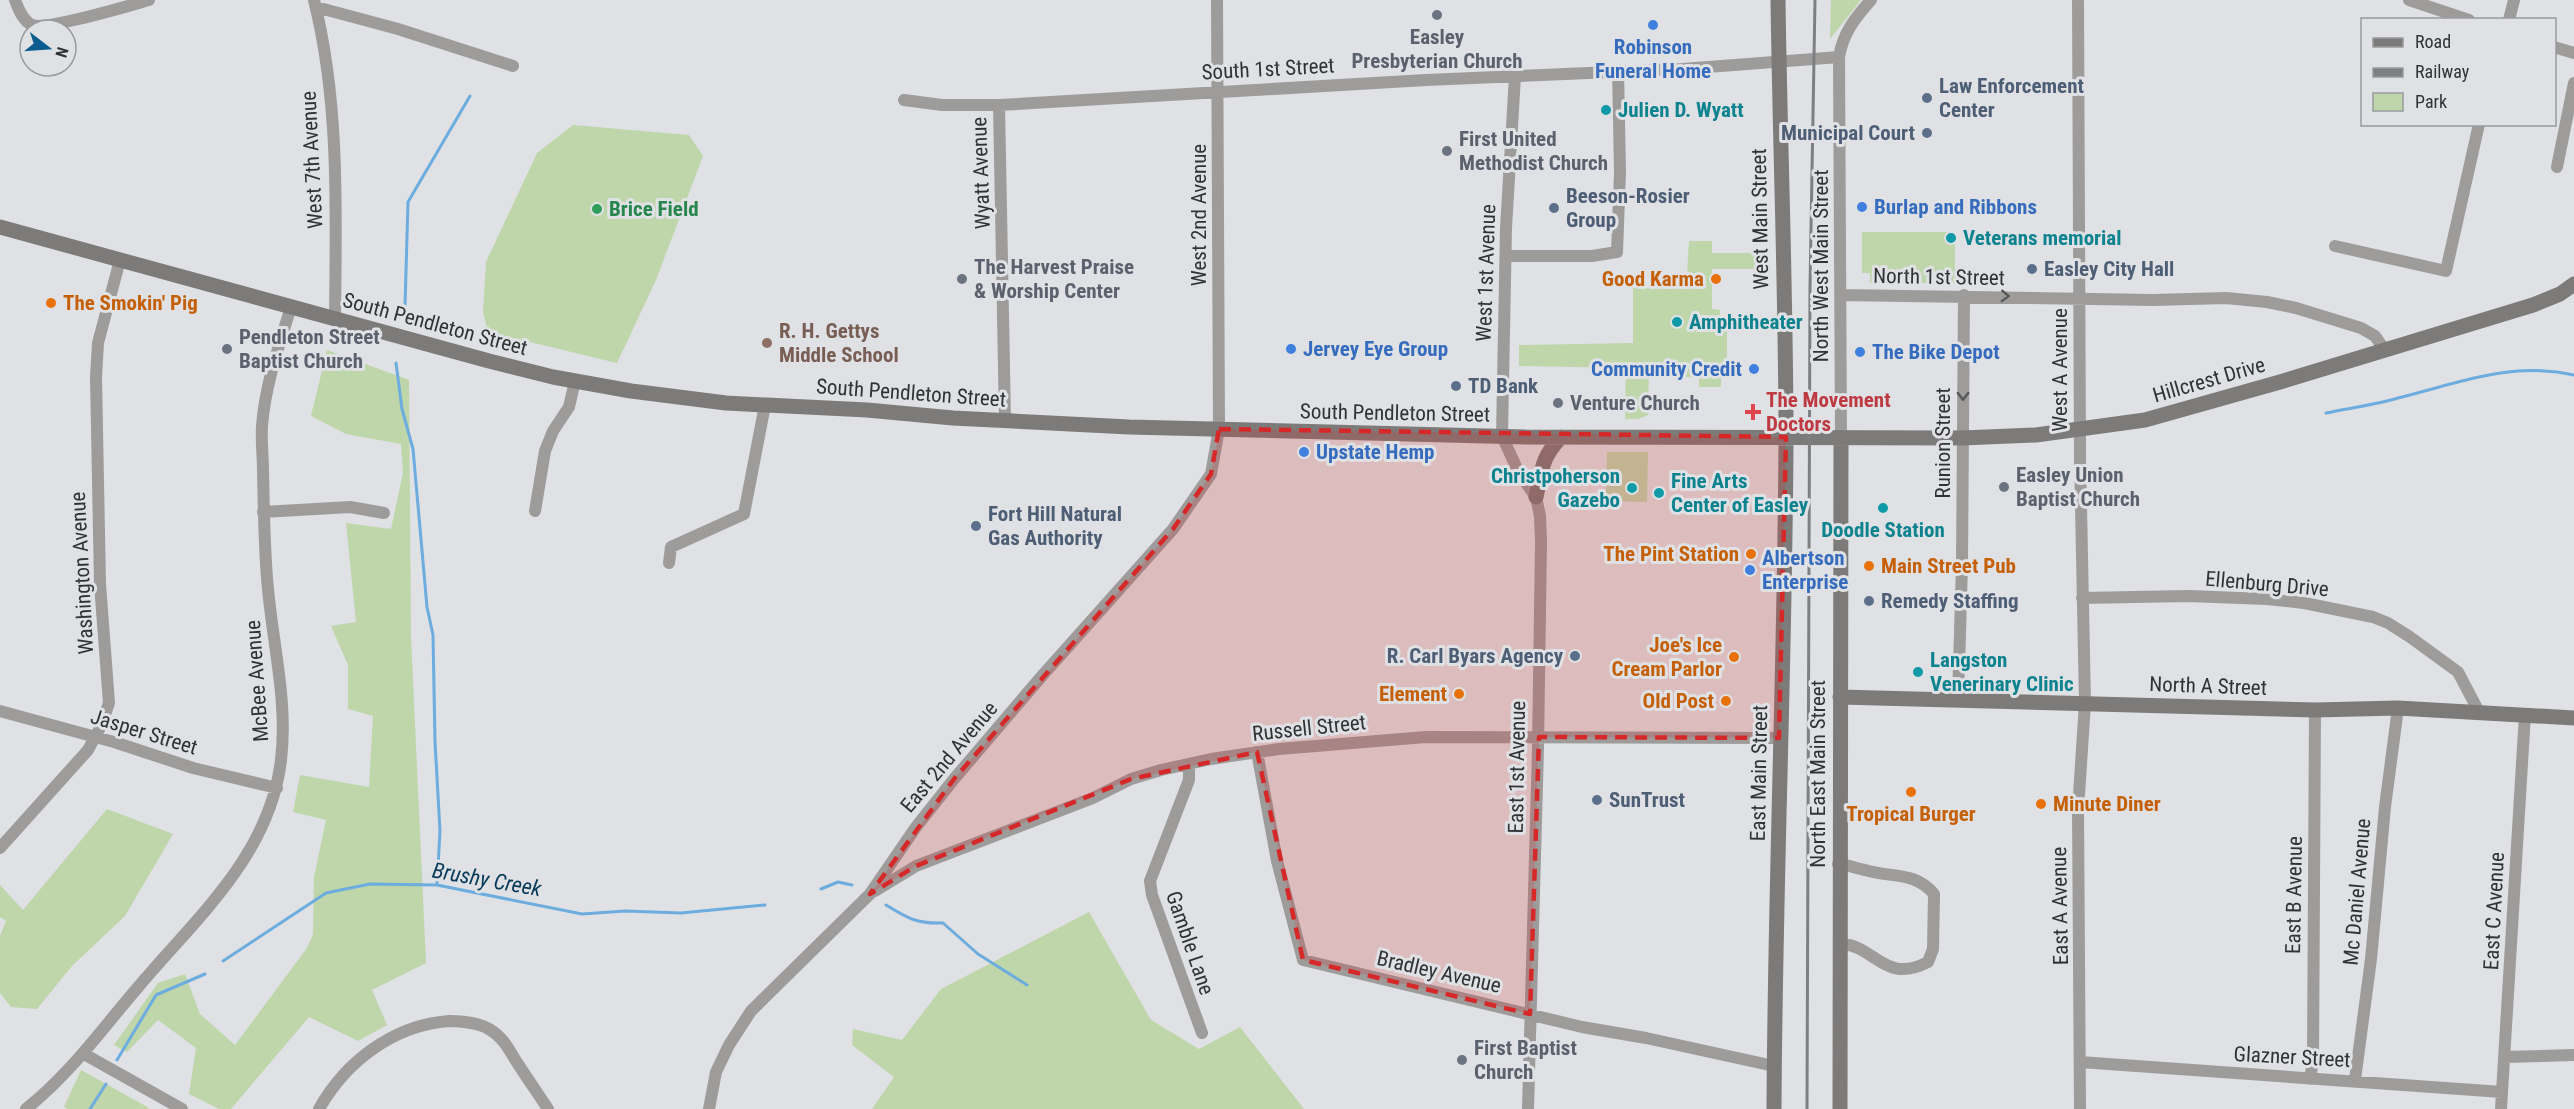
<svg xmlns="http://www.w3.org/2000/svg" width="2574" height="1109" viewBox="0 0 2574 1109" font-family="'Roboto Condensed',sans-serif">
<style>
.green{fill:#bed6aa}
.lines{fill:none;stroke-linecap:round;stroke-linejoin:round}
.stream{stroke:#6dacde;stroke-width:3}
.street{stroke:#9d9c9b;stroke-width:12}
.secondary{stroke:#7d7b79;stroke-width:15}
.rail{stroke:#7e7f81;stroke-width:3}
.oneway{stroke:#575757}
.marked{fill:#d62828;fill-opacity:0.2;stroke:#d62828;stroke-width:4.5;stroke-dasharray:12 8;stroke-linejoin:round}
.worship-dot{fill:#6b7280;stroke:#dfe1e4;stroke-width:2}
.shop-dot{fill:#3f7fe0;stroke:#dfe1e4;stroke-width:2}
.service-dot{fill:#5c6f8a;stroke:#dfe1e4;stroke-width:2}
.culture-dot{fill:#0f9aa8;stroke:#dfe1e4;stroke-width:2}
.leisure-dot{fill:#2e9e5b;stroke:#dfe1e4;stroke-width:2}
.food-dot{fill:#e8710a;stroke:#dfe1e4;stroke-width:2}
.education-dot{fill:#8d6e63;stroke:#dfe1e4;stroke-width:2}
.health-dot{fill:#e0444e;stroke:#dfe1e4;stroke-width:2}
.labels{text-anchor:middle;stroke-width:6;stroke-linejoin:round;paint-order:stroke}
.worship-label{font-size:21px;font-weight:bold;fill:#5b616d;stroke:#dfe1e4;text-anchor:start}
.shop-label{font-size:21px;font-weight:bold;fill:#366cbe;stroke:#dfe1e4;text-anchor:start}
.street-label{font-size:21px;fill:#313233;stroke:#dfe1e4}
.service-label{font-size:21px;font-weight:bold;fill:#4e5e75;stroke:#dfe1e4;text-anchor:start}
.culture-label{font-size:21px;font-weight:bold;fill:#0d838f;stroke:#dfe1e4;text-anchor:start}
.leisure-label{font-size:21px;font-weight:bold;fill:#27864d;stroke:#dfe1e4;text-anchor:start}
.food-label{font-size:21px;font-weight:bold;fill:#c56008;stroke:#dfe1e4;text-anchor:end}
.education-label{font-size:21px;font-weight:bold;fill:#785e54;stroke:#dfe1e4;text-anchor:start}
.health-label{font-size:21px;font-weight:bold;fill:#be3a42;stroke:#dfe1e4;text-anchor:start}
.water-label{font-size:22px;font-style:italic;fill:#06395a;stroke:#dfe1e4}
</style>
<rect width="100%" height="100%" fill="#dfe1e4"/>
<path class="green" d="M1831 0H1861L1830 39Z
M573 125 689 135 703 156 656 280 617 363 501 335 487 328 483 312 486 262 537 153Z
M1862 232H1948V240H1955V283H1870V273H1862Z
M1689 241H1712V253H1761L1763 269H1712V309L1720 310V319L1727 320V362H1721V387H1699V378L1686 377V367H1649L1648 415 1638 419H1625L1626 368 1519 366V345L1633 343V288H1678V282L1687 275Z
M327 350 409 380 411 637 426 963 372 990 387 1025 358 1041 309 1017 231 1109H219L189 1094 196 1048 158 1020 127 1052 114 1045 158 983 185 974 200 1014 235 1045 307 948 313 934 314 877 326 820 293 812 300 775 369 787 373 716 348 709V665L331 626 356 622 346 523 391 529 403 473 401 444 346 434 311 416Z
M1607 452H1648L1647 502 1606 501Z
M107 809 173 834 125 916 72 966 37 1009 11 1007 0 993V936L6 921 0 917V885L23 910Z
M1089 912 1151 1020 1199 1049 1240 1027 1304 1109H872L894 1077 852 1045 853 1029 902 1040 941 989Z
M81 1070 149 1108 148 1109H67L64 1107Z"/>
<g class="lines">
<path class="stream" d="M405 306 408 202 470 96
M396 363 402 409 413 449 427 607 433 635 435 742 440 831 437 885
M2326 413C2350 408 2374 405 2398 398 2459 383 2511 361 2574 375
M821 889 838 882 852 885
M886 905C907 918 917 924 943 923L978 954 1027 985
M223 961 326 893 370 884 437 885 582 914 625 911 681 913 765 905
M117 1060 156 995 205 974
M90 1109 106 1084"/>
<path class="street" d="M15 0C18 8 22 19 30 24 42 32 131 5 149 0
M314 0C340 103 336 214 335 319
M2078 0 2080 457 2085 703 2078 810 2080 1109
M2409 0 2469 20
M316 7 398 29 513 66
M2509 20 2514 0
M2554 47 2574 53
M1515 76 1506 228 1502 436 1519 473 1536 497 1540 516 1541 542 1538 748 1528 1109
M904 100 942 105H999L1426 80 1682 69 1839 57
M999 105 1005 420
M2557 167 2574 83
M2335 246 2446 271 2479 124
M1506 256H1592L1617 252 1620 172 1618 70
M1841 295 2153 300 2226 298 2267 302 2296 308 2361 328 2375 336 2384 349
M1841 439 1839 57C1843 33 1855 18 1871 0
M535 511 545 451 553 431 569 407 575 381
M263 512 350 507 384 513
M669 563 671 547 744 514 765 405
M2082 598 2188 596 2267 599 2304 603 2373 617 2388 623 2410 637 2458 672 2479 712
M1958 700 1962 565 1964 295
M0 711 114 742 193 768 277 788
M1257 752 1277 861 1303 960 1582 1027 1646 1038 1774 1066
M1189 764V780L1150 881 1152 895 1202 1033
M0 848 88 750 101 726 109 703 100 584 96 377 98 343 120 260
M1838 864C1849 865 1855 868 1865 870 1891 878 1915 871 1934 894L1933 949 1928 962C1884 985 1875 945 1841 944
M875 891 916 866 1093 798 1131 779 1161 770 1211 759 1279 749 1426 737 1779 738
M84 1054 182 1109
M2505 1057 2574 1055
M2080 1062 2502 1092
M2310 1079 2313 1061 2315 710
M2355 1080 2371 959 2385 807 2398 708
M26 1109C71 1073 102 1029 139 986 197 917 270 855 281 760 288 703 273 645 268 589 264 550 264 510 263 471 263 456 261 441 262 426 265 386 279 345 291 307
M319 1109C346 1061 394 1025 449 1021 461 1021 479 1023 489 1029 506 1039 510 1053 520 1067 529 1081 539 1095 548 1109
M709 1109 716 1072 729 1045 751 1011 870 894 916 827 954 779 1041 677 1173 529 1211 474 1219 429 1217 0
M2501 1109 2525 714"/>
<path class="secondary" d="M0 227 489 361 553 377 631 391 726 403 867 410 953 418 1129 427 1526 437 1962 438 2036 435 2145 420 2280 382 2533 305 2560 294 2574 284
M1536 497C1542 470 1541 458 1561 437
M1840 697 2315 710 2398 708 2574 718
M1774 1109C1775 886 1785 663 1786 440 1786 294 1780 147 1778 0
M1840 1109 1841 439"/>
<path class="rail" d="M1807 1109 1810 288 1815 0"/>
</g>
<defs><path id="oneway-chevron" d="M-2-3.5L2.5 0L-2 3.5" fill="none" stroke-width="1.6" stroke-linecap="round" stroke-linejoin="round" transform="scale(1.5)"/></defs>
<g class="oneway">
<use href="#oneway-chevron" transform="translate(2005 296) rotate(2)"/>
<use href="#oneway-chevron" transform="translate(1963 396) rotate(91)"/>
</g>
<path class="marked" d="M1219 429 1786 437 1779 738 1539 737 1530 1014 1303 960 1257 752 1131 779 916 866 870 894 954 779 1173 529 1211 474Z"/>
<g class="worship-dot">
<circle cx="1437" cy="15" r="6"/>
<circle cx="1447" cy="151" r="6"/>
<circle cx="962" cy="279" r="6"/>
<circle cx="227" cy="349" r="6"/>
<circle cx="1558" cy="403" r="6"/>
<circle cx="2004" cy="487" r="6"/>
<circle cx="1462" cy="1060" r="6"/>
</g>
<g class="shop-dot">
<circle cx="1653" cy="25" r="6"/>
<circle cx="1862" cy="207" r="6"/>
<circle cx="1291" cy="349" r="6"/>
<circle cx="1860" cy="352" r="6"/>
<circle cx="1754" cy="369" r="6"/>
<circle cx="1304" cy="452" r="6"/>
<circle cx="1750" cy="570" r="6"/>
</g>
<g class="service-dot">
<circle cx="1927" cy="98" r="6"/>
<circle cx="1927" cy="133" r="6"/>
<circle cx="1554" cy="208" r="6"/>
<circle cx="2032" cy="269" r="6"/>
<circle cx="1456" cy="386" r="6"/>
<circle cx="976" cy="526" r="6"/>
<circle cx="1869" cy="601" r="6"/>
<circle cx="1575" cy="656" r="6"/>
<circle cx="1597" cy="800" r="6"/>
</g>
<g class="culture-dot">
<circle cx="1606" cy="110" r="6"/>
<circle cx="1951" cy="238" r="6"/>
<circle cx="1677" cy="322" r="6"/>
<circle cx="1632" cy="488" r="6"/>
<circle cx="1659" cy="493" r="6"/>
<circle cx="1883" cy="508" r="6"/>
<circle cx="1918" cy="672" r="6"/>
</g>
<circle class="leisure-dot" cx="597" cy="209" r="6"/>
<g class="food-dot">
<circle cx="1716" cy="279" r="6"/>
<circle cx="51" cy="303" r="6"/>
<circle cx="1751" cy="554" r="6"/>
<circle cx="1869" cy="566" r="6"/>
<circle cx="1734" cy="657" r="6"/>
<circle cx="1459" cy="694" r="6"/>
<circle cx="1726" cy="701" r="6"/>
<circle cx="1911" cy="792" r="6"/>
<circle cx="2041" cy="804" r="6"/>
</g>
<circle class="education-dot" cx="767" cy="343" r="6"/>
<path class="health-dot" d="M1750 403h6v6h6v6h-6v6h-6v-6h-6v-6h6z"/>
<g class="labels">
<g class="worship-label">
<text x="1437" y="44" text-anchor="middle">Easley<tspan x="1437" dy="24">Presbyterian Church</tspan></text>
<text x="1459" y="146">First United<tspan x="1459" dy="24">Methodist Church</tspan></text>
<text x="974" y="274">The Harvest Praise<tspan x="974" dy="24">&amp; Worship Center</tspan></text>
<text x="239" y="344">Pendleton Street<tspan x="239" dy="24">Baptist Church</tspan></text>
<text x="1570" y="410">Venture Church</text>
<text x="2016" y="482">Easley Union<tspan x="2016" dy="24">Baptist Church</tspan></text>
<text x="1474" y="1055">First Baptist<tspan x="1474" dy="24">Church</tspan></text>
</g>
<g class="shop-label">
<text x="1653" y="54" text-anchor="middle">Robinson<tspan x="1653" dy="24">Funeral Home</tspan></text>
<text x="1874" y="214">Burlap and Ribbons</text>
<text x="1303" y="356">Jervey Eye Group</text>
<text x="1872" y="359">The Bike Depot</text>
<text x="1742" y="376" text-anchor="end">Community Credit</text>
<text x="1316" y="459">Upstate Hemp</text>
<text x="1762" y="565">Albertson<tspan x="1762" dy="24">Enterprise</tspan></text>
</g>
<g class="street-label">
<text transform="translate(1268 69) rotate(-3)" y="7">South 1st Street</text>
<text transform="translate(312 160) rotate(-93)" y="7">West 7th Avenue</text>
<text transform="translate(981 173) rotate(-92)" y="7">Wyatt Avenue</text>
<text transform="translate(1199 215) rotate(-90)" y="7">West 2nd Avenue</text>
<text transform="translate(1760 219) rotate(-91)" y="7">West Main Street</text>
<text transform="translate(1821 266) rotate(-90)" y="7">North West Main Street</text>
<text transform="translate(1486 273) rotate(-88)" y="7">West 1st Avenue</text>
<text transform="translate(1939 277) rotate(1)" y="7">North 1st Street</text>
<text transform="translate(435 324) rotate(15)" y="7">South Pendleton Street</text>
<text transform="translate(2060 370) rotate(-90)" y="7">West A Avenue</text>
<text transform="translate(2209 380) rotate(-16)" y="7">Hillcrest Drive</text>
<text transform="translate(911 393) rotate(4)" y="7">South Pendleton Street</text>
<text transform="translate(1395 413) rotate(1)" y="7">South Pendleton Street</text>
<text transform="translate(1943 443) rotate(-90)" y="7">Runion Street</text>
<text transform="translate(82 573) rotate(-93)" y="7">Washington Avenue</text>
<text transform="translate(2267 584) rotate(5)" y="7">Ellenburg Drive</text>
<text transform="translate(257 681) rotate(-94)" y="7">McBee Avenue</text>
<text transform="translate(2208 686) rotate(2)" y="7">North A Street</text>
<text transform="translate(1309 728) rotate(-6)" y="7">Russell Street</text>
<text transform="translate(144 732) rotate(17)" y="7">Jasper Street</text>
<text transform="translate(949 757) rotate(-50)" y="7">East 2nd Avenue</text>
<text transform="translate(1517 767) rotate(-89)" y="7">East 1st Avenue</text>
<text transform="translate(1759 773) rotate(-89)" y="7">East Main Street</text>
<text transform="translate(1818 774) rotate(-90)" y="7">North East Main Street</text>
<text transform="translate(2357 892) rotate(-85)" y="7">Mc Daniel Avenue</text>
<text transform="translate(2294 895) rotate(-89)" y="7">East B Avenue</text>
<text transform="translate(2060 906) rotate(-91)" y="7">East A Avenue</text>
<text transform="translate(2494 911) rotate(-87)" y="7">East C Avenue</text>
<text transform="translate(1190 943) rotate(71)" y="7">Gamble Lane</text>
<text transform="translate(1439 972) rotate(13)" y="7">Bradley Avenue</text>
<text transform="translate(2292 1057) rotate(3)" y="7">Glazner Street</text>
</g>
<g class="service-label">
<text x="1939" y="93">Law Enforcement<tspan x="1939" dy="24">Center</tspan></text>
<text x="1915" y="140" text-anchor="end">Municipal Court</text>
<text x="1566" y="203">Beeson-Rosier<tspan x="1566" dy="24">Group</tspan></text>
<text x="2044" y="276">Easley City Hall</text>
<text x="1468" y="393">TD Bank</text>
<text x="988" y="521">Fort Hill Natural<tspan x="988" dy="24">Gas Authority</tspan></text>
<text x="1881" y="608">Remedy Staffing</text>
<text x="1563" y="663" text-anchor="end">R. Carl Byars Agency</text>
<text x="1609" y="807">SunTrust</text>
</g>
<g class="culture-label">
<text x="1618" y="117">Julien D. Wyatt</text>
<text x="1963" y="245">Veterans memorial</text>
<text x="1689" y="329">Amphitheater</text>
<text x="1620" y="483" text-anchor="end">Christpoherson<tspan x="1620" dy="24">Gazebo</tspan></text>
<text x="1671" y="488">Fine Arts<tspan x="1671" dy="24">Center of Easley</tspan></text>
<text x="1883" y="537" text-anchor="middle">Doodle Station</text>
<text x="1930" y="667">Langston<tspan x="1930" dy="24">Venerinary Clinic</tspan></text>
</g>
<g class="leisure-label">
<text x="609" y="216">Brice Field</text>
</g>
<g class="food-label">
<text x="1704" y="286">Good Karma</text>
<text x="63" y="310" text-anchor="start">The Smokin' Pig</text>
<text x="1739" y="561">The Pint Station</text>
<text x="1881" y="573" text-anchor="start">Main Street Pub</text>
<text x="1722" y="652">Joe's Ice<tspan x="1722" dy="24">Cream Parlor</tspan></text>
<text x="1447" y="701">Element</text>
<text x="1714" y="708">Old Post</text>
<text x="2053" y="811" text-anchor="start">Minute Diner</text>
<text x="1911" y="821" text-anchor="middle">Tropical Burger</text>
</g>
<g class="education-label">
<text x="779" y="338">R. H. Gettys<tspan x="779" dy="24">Middle School</tspan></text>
</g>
<g class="health-label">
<text x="1766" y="407">The Movement<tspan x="1766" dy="24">Doctors</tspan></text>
</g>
<g class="water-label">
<text transform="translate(487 879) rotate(10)" y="8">Brushy Creek</text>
</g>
</g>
<rect x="2361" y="18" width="195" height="108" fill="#dfe1e4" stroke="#999b9d" stroke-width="1.5"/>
<rect x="2373" y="38" width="30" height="9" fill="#7d7b79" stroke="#999b9d" stroke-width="1.5"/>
<text x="2415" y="48" font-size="18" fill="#313233">Road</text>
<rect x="2373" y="68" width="30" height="9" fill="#7e7f81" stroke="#999b9d" stroke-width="1.5"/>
<text x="2415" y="78" font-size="18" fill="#313233">Railway</text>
<rect x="2373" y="93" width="30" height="18" fill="#bed6aa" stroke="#999b9d" stroke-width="1.5"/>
<text x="2415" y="108" font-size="18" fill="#313233">Park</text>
<g transform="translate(48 48) rotate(107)"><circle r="28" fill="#dfe1e4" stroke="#999b9d" stroke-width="1.5"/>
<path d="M0-4.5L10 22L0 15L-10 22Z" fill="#0c5c8f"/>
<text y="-9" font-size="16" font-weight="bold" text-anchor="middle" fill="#313233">N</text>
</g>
</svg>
